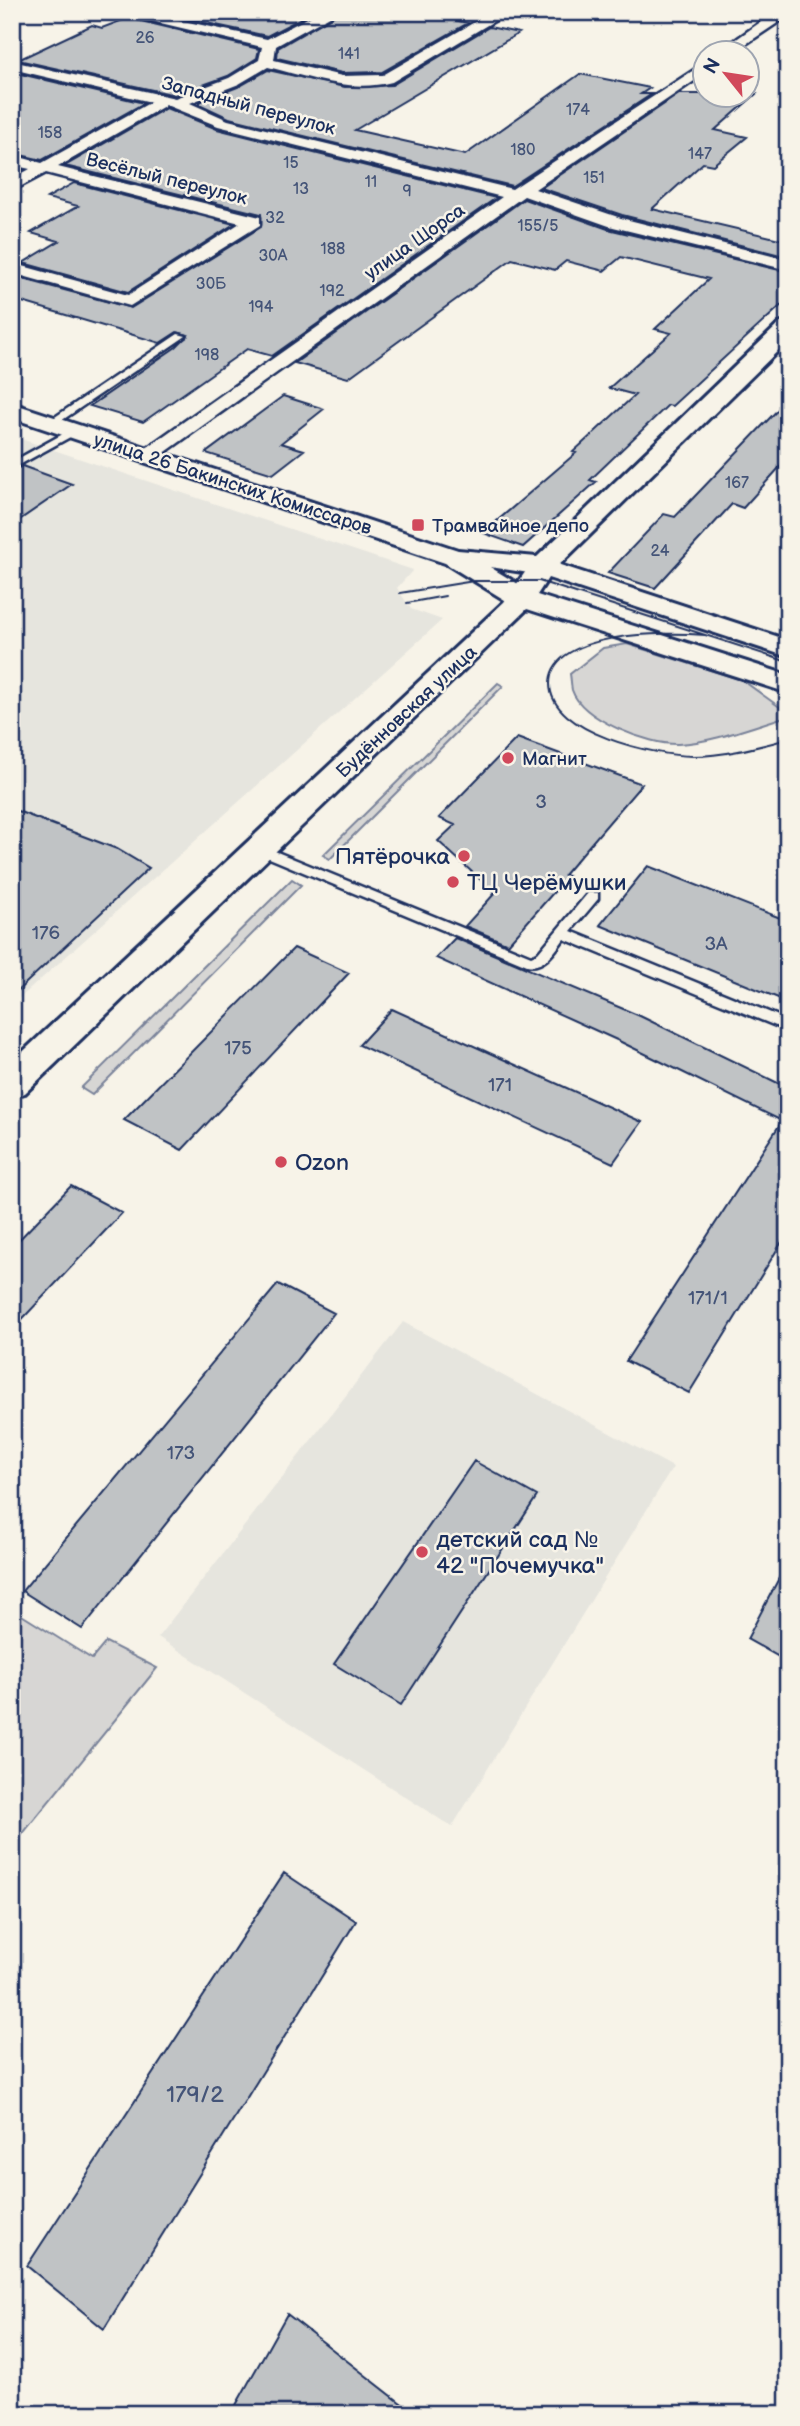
<svg xmlns="http://www.w3.org/2000/svg" width="800" height="2426" viewBox="0 0 800 2426" font-family="'Balsamiq Sans',sans-serif">
<style>
.built{fill:#e6e5de}
.green{fill:#d7d6d4;stroke:#798299;stroke-width:2}
.building{fill:#c0c3c5;stroke:#1b2f5e;stroke-width:2}
.lines{fill:none;stroke-linecap:round;stroke-linejoin:round}
.service-casing{stroke:#1b2f5e;stroke-width:5}
.minor-casing{stroke:#1b2f5e;stroke-width:5}
.tertiary-casing{stroke:#1b2f5e;stroke-width:6}
.secondary-casing{stroke:#1b2f5e;stroke-width:6}
.service{fill:#f7f3e8;fill-rule:evenodd}
.minor{fill:#f7f3e8;fill-rule:evenodd}
.tertiary{fill:#f7f3e8;fill-rule:evenodd}
.secondary{fill:#f7f3e8;fill-rule:evenodd}
.tram{stroke:#1b2f5e;stroke-width:2}
.poi-dot{fill:#d1495b;stroke:#f7f3e8;stroke-width:2.5}
.labels{text-anchor:middle;stroke-width:5;stroke-linejoin:round;paint-order:stroke}
.far-number-label{font-size:16px;fill:#445478}
.far-street-label{font-size:19px;fill:#1b2f5e;stroke:#f7f3e8}
.far-poi-label{font-size:19px;fill:#1b2f5e;stroke:#f7f3e8;text-anchor:start}
.number-label{font-size:19px;fill:#445478}
.poi-label{font-size:23px;fill:#1b2f5e;stroke:#f7f3e8;text-anchor:start}
.near-number-label{font-size:23px;fill:#445478}
</style>
<rect width="100%" height="100%" fill="#f7f3e8"/>
<filter id="ink" filterUnits="userSpaceOnUse"><feTurbulence type="fractalNoise" baseFrequency=".0143" numOctaves="2"/><feDisplacementMap in="SourceGraphic" scale="14" xChannelSelector="R" yChannelSelector="G"/><feConvolveMatrix kernelMatrix="1 2 1 2 8 2 1 2 1" color-interpolation-filters="sRGB"/></filter>
<g filter="url(#ink)">
<path class="built" d="M12 436 413 570 397 588 411 609 442 620 12 1005Z
M403 1322 673 1467 452 1827 158 1637Z"/>
<path class="green" d="M627 644 742 680 788 713V716C753 726 715 742 678 744 649 745 582 720 572 690 571 685 571 679 570 674L603 648Z
M498 683 503 686 330 859 323 855Z
M292 879 301 885 92 1095 81 1088Z
M12 1609 92 1659 106 1642 157 1668 12 1847Z"/>
<path class="building" d="M155 12H313L267 36Z
M340 12H417L468 23 382 72 342 73 277 58 278 48Z
M128 18 259 49 257 58 228 76 175 95 18 60 92 25 102 28Z
M489 27 519 33 355 130 465 155 580 74 650 88 641 94H652L512 186 229 118 197 103 240 86 268 70 345 87 392 85Z
M12 72 144 103 42 160 12 153Z
M679 94H756L715 130 747 137 713 165 703 163 652 209 788 241V257L622 215 541 188Z
M166 108 217 129 496 198 272 356 247 349 143 422 90 406 176 347 188 335 177 332 160 343 12 299V276L131 308 261 227V214L65 166Z
M74 183 234 224 128 292 23 263 59 241 31 233 78 206 47 198Z
M524 199 608 229 788 272V299L672 406 668 405 590 480 596 482 523 547 483 533 576 453 573 452 635 395 609 388 671 333 655 329 709 279 621 257 604 271 566 261 555 270 512 259 348 378 295 363Z
M283 396 324 409 281 443 304 450 273 474 206 453Z
M788 399V458L743 508 732 504 655 588 608 573 664 514 675 517Z
M22 466 72 484 12 525V471Z
M517 738 642 784 564 875 568 876 508 944 465 926 495 893 438 841 455 825 439 818Z
M12 809 117 849 149 868 12 996Z
M648 866 788 921V1002L600 925Z
M455 938 640 1016 788 1088V1232L689 1393 626 1361 782 1121 619 1041 436 958Z
M294 948 349 973 182 1150 124 1120Z
M392 1009 642 1122 613 1163 359 1045Z
M71 1186 122 1213 12 1330V1247Z
M278 1284 334 1313 82 1629 22 1591Z
M474 1461 537 1496 401 1705 334 1664Z
M788 1561V1662L747 1639Z
M284 1873 356 1921 104 2329 27 2266Z
M287 2314 415 2414H231Z"/>
<g class="lines">
<defs>
<path id="service" d="M178 334 186 336 55 425H49V421Z
M72 429 81 431 12 469V462Z
M260 845 531 956 538 953 588 893H598V899L571 931 788 1020V1031L564 939C555 951 544 969 527 965L255 852V846Z"/>
<path id="minor" d="M114 12H141L267 39 319 12H337L276 46 274 60 342 76 383 75 492 12H509L392 82C350 93 309 77 268 67L239 84 190 103 228 120 512 189 706 62V73L535 189 621 218 788 260V270L609 226 524 196 156 459H142L139 455 142 451 502 197 218 126 166 105 58 167 260 217V225L130 306 12 273V263L128 295 240 223 46 173 12 191V179L30 169 12 165V155L42 163 151 102 12 69V61L175 98 229 78 259 60 262 47Z
M775 12H788V16L734 52H718Z"/>
<path id="tertiary" d="M788 321V341L551 573 542 575 490 567 533 593 537 599 533 605H513L445 563 12 418V403L458 550 537 557 780 323Z"/>
<path id="secondary" d="M542 559 788 640V657L548 578 537 595 788 675V693L527 609 25 1093 12 1097V1062L504 602 533 561Z"/>
</defs>
<use href="#service" class="service-casing"/>
<use href="#minor" class="minor-casing"/>
<use href="#tertiary" class="tertiary-casing"/>
<use href="#secondary" class="secondary-casing"/>
<use href="#service" class="service"/>
<use href="#minor" class="minor"/>
<use href="#tertiary" class="tertiary"/>
<use href="#secondary" class="secondary"/>
<path class="tram" d="M400 593 474 581H539L788 662
M407 603 445 596
M705 635C669 632 550 630 550 684 550 733 656 756 693 756 725 756 757 747 788 739"/>
</g>
</g>
<g class="poi-dot">
<rect x="411" y="518" width="14" height="14" rx="3.5"/>
<circle cx="508" cy="758" r="7"/>
<circle cx="464" cy="856" r="7"/>
<circle cx="453" cy="882" r="7"/>
<circle cx="281" cy="1162" r="7"/>
<circle cx="422" cy="1552" r="7"/>
</g>
<g class="labels">
<g class="far-number-label">
<text x="145" y="43">26</text>
<text x="349" y="59">141</text>
<text x="578" y="115">174</text>
<text x="50" y="138">158</text>
<text x="523" y="155">180</text>
<text x="700" y="159">147</text>
<text x="291" y="168">15</text>
<text x="594" y="183">151</text>
<text x="371" y="187">11</text>
<text x="301" y="194">13</text>
<text x="407" y="196">9</text>
<text x="275" y="223">32</text>
<text x="538" y="231">155/5</text>
<text x="333" y="254">188</text>
<text x="273" y="261">30А</text>
<text x="211" y="289">30Б</text>
<text x="332" y="296">192</text>
<text x="261" y="312">194</text>
<text x="207" y="360">198</text>
<text x="737" y="488">167</text>
<text x="660" y="556">24</text>
</g>
<g class="far-street-label">
<text transform="translate(249 105) rotate(15)" y="7">Западный переулок</text>
<text transform="translate(167 178) rotate(14)" y="7">Весёлый переулок</text>
<text transform="translate(414 241) rotate(-35)" y="7">улица Щорса</text>
<text transform="translate(233 483) rotate(18)" y="7">улица 26 Бакинских Комиссаров</text>
<text transform="translate(406 711) rotate(-43)" y="7">Будённовская улица</text>
</g>
<g class="far-poi-label">
<text x="432" y="532">Трамвайное депо</text>
<text x="522" y="765">Магнит</text>
</g>
<g class="number-label">
<text x="541" y="808">3</text>
<text x="46" y="939">176</text>
<text x="716" y="950">3А</text>
<text x="238" y="1054">175</text>
<text x="500" y="1091">171</text>
<text x="708" y="1304">171/1</text>
<text x="181" y="1459">173</text>
</g>
<g class="poi-label">
<text x="450" y="864" text-anchor="end">Пятёрочка</text>
<text x="467" y="890">ТЦ Черёмушки</text>
<text x="295" y="1170">Ozon</text>
<text x="436" y="1547">детский сад №<tspan x="436" dy="26">42 "Почемучка"</tspan></text>
</g>
<g class="near-number-label">
<text x="195" y="2102">179/2</text>
</g>
</g>
<rect width="800" height="2426" fill="none" stroke="#f7f3e8" stroke-width="42"/>
<rect x="21" y="21" width="758" height="2384" fill="none" stroke="#1b2f5e" stroke-width="2.5" filter="url(#ink)"/>
<g transform="translate(726 74) rotate(300)"><circle r="33" fill="#f7f3e8" stroke="#9fa5b1" stroke-width="2"/>
<path d="M0-5L12 26L0 18L-12 26Z" fill="#d1495b"/>
<text y="-10" font-size="19" font-weight="bold" text-anchor="middle" fill="#1b2f5e">N</text>
</g>
</svg>
